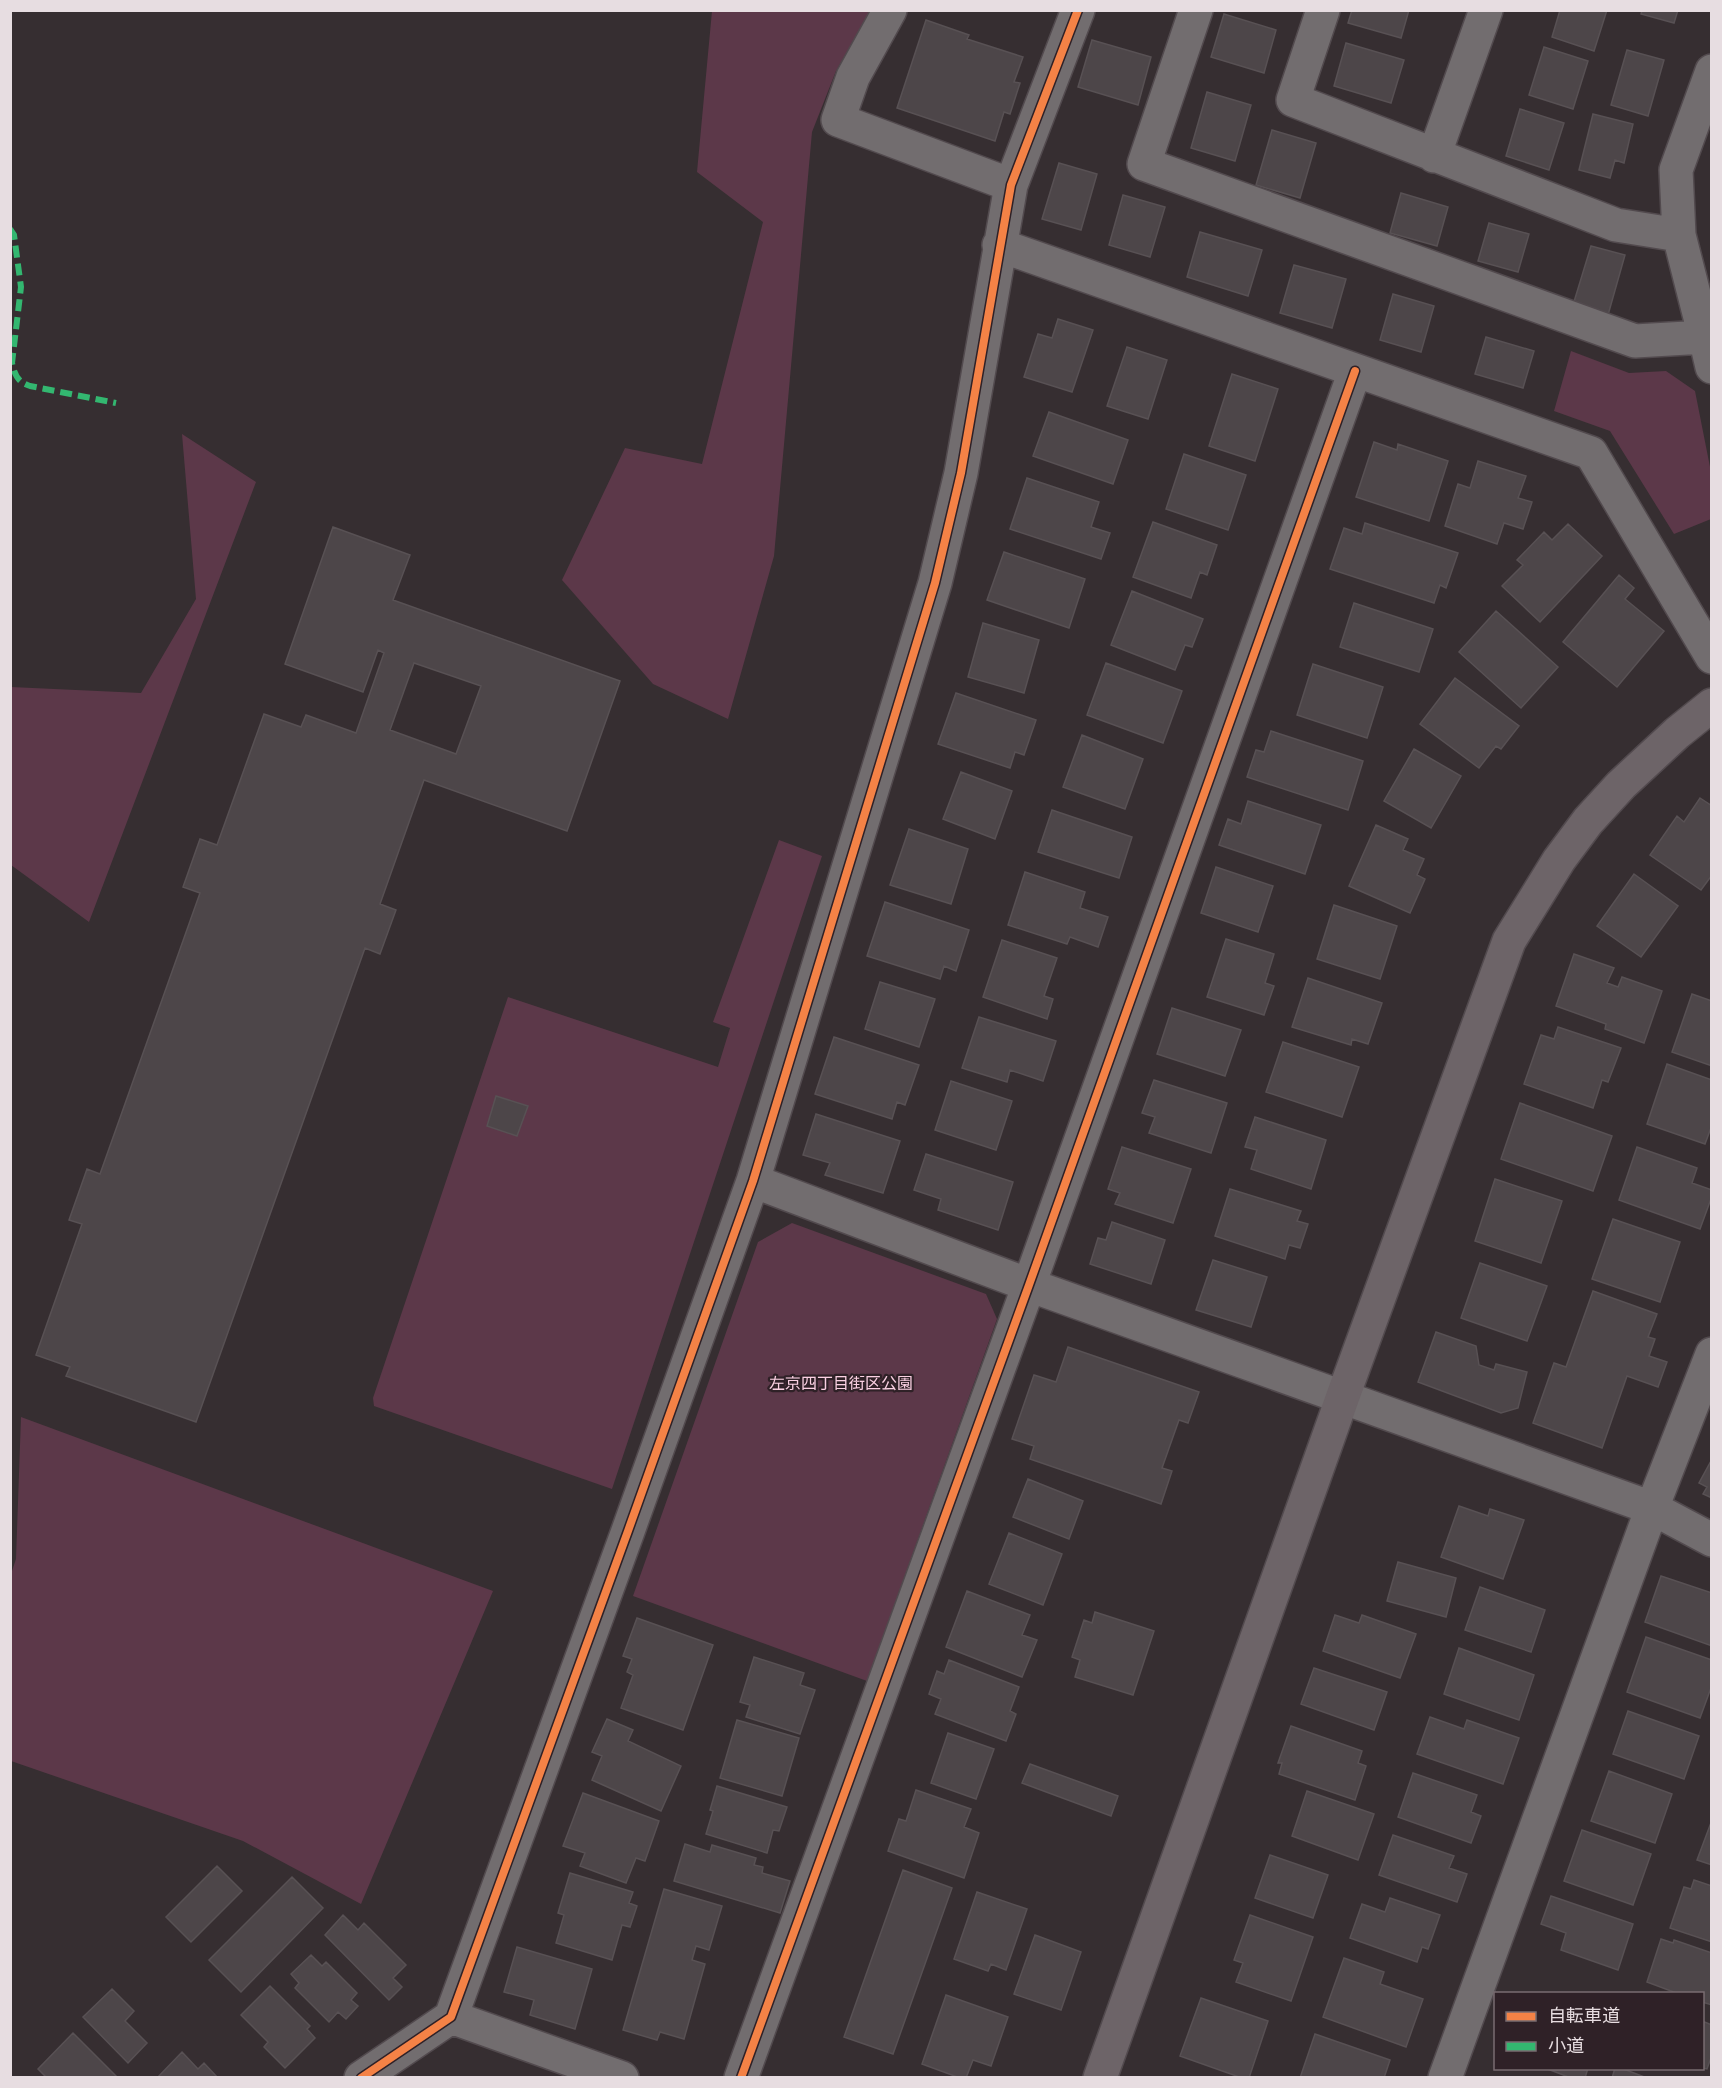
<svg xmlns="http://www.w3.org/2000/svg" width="1722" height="2088" viewBox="0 0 1722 2088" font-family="'Open Sans','Noto Sans JP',sans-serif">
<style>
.green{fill:#5c3849}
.building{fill:#4d4649;stroke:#585154;stroke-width:1.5;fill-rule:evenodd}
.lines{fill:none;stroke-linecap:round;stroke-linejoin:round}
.street-casing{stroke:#524a4e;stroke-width:36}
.secondary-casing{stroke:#524a4e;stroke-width:36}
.street{stroke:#726d6f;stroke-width:33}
.secondary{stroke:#6d6468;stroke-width:33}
.quiet{stroke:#33b770;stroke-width:6;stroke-dasharray:12 6;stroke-linecap:butt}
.cycleway-casing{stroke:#2f2127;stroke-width:11}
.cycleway{stroke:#f48246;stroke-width:8}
.labels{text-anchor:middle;stroke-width:4.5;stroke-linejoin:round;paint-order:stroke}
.park-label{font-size:16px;fill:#fad0e2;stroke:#2f2127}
</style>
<rect width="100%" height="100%" fill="#362e31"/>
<path class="green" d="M712 11H870L836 71 812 132 774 556 728 719 653 684 562 580 625 448 702 464 763 222 697 172Z
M1571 351 1629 373 1666 371 1695 391 1711 472V519L1674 534 1610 431 1554 411Z
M182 434 256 482 89 922 11 865V687L141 693 196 599Z
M779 840 822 856 612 1489 374 1406 373 1398 508 997 718 1067 730 1028 713 1022Z
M792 1223 986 1294 997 1319 867 1681 633 1596 758 1242Z
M21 1417 493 1591 361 1904 243 1841 11 1761 10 1577 16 1559Z"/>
<path class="building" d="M1352 10H1409L1401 38 1348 23Z
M1560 10H1607L1594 51 1552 37Z
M1642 10H1678L1674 23 1641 14Z
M1224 14 1276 30 1264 73 1211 57Z
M926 20 969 35 967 39 1023 57 1014 82 1020 83 1010 114 1004 112 995 141 897 108Z
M1092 40 1151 57 1138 105 1078 87Z
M1346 43 1404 60 1391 103 1334 86Z
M1544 47 1588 61 1573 109 1529 95Z
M1627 50 1664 60 1648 116 1611 105Z
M1207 92 1251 105 1235 161 1191 148Z
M1520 109 1564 123 1549 170 1506 156Z
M1593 114 1633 124 1624 163 1615 160 1610 178 1579 170Z
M1272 130 1316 143 1300 198 1256 185Z
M1059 163 1097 174 1081 230 1042 219Z
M1401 193 1448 207 1437 246 1390 233Z
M1123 195 1165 207 1150 257 1109 245Z
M1489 223 1529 234 1518 272 1478 261Z
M1200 232 1262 250 1248 296 1187 277Z
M1591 246 1625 255 1608 315 1573 305Z
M1294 265 1346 279 1332 328 1280 313Z
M1393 294 1434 306 1421 352 1380 340Z
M1058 319 1093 330 1072 392 1024 377 1038 334 1052 338Z
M1486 337 1534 351 1523 388 1475 374Z
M1127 347 1167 360 1148 419 1107 406Z
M1232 374 1278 389 1255 461 1209 446Z
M1049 412 1128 440 1113 484 1033 456Z
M1374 442 1397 450 1398 444 1448 461 1429 521 1356 497Z
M1184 454 1246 475 1228 530 1166 509Z
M1478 461 1526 476 1518 498 1532 502 1523 529 1504 523 1497 544 1445 526 1458 484 1470 488Z
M1027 478 1099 502 1091 527 1110 533 1101 559 1010 529Z
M1153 522 1217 545 1207 575 1200 572 1191 598 1133 577Z
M1365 523 1458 553 1446 588 1440 585 1434 603 1330 569 1344 528 1362 534Z
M1568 524 1602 556 1540 622 1502 586 1523 565 1517 560 1544 532 1552 540Z
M333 527 410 555 393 600 620 681 567 831 424 780 380 904 396 910 380 954 365 948 196 1422 66 1376 70 1367 36 1355 82 1224 69 1220 87 1169 100 1174 200 893 183 887 200 839 217 845 264 714 301 727 306 715 356 733 384 653 378 650 363 692 285 664ZM414 663 481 686 456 754 390 730Z
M1004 552 1085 579 1069 628 987 600Z
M1619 575 1634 588 1625 599 1664 631 1617 687 1563 642Z
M1132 591 1203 619 1192 647 1185 645 1175 670 1111 645Z
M1354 603 1433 629 1419 672 1340 647Z
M1496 611 1558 667 1521 708 1459 652Z
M983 623 1039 640 1024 693 968 677Z
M1106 663 1182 691 1163 743 1087 715Z
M1313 664 1383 687 1367 738 1297 715Z
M1455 678 1519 726 1501 749 1496 746 1479 768 1420 724Z
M956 693 1036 720 1024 755 1015 752 1010 768 938 744Z
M1271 731 1363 761 1348 810 1247 777 1256 750 1264 752Z
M1082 735 1143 759 1125 809 1063 787Z
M1414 749 1461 776 1431 828 1384 801Z
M961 772 1012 791 995 839 943 819Z
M1700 798 1712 806V875L1701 890 1650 855 1677 816 1684 822Z
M1248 801 1321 825 1305 874 1219 845 1228 819 1241 824Z
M1052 810 1132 837 1119 878 1038 852Z
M1376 825 1408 839 1403 850 1424 859 1417 875 1425 879 1410 913 1349 886Z
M909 829 968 849 951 904 890 885Z
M1216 867 1273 886 1258 932 1201 913Z
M1025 872 1085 892 1080 908 1108 917 1098 947 1070 937 1067 944 1008 925Z
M1634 874 1678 906 1641 957 1597 926Z
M885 902 969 930 956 971 944 966 940 979 867 956Z
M1334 905 1397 926 1380 979 1317 959Z
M1226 939 1274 954 1265 983 1274 986 1264 1015 1207 997Z
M1002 940 1057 958 1044 996 1053 999 1047 1019 983 997Z
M1574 954 1614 968 1607 983 1618 987 1622 977 1662 991 1644 1043 1605 1029 1606 1024 1556 1006Z
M1308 978 1382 1003 1368 1044 1352 1039 1351 1045 1292 1027Z
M880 982 935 999 919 1047 865 1029Z
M1692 994 1712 1001V1066L1672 1052Z
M1172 1008 1241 1030 1225 1076 1157 1054Z
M979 1017 1056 1041 1043 1081 1010 1070 1007 1082 962 1068Z
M1558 1027 1621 1048 1608 1082 1602 1080 1593 1108 1524 1084 1541 1035 1554 1039Z
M834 1037 919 1065 905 1105 897 1102 892 1119 815 1094Z
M1283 1042 1359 1067 1342 1117 1266 1092Z
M1667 1064 1712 1080V1125L1705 1144 1647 1124Z
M1154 1080 1227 1103 1211 1153 1149 1133 1155 1117 1142 1113Z
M951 1081 1012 1101 996 1150 935 1130Z
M496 1096 528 1106 517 1136 487 1126Z
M1520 1103 1612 1136 1593 1191 1501 1159Z
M816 1114 900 1141 883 1193 825 1175 830 1163 803 1155Z
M1255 1117 1326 1140 1311 1189 1251 1169 1257 1150 1245 1147Z
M1122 1147 1191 1169 1173 1223 1115 1204 1120 1193 1108 1189Z
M1637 1147 1697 1168 1692 1183 1712 1190V1196L1700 1229 1619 1200Z
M926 1154 1013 1182 998 1230 938 1210 941 1199 914 1190Z
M1495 1179 1562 1201 1541 1263 1475 1241Z
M1230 1189 1301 1211 1297 1221 1308 1224 1300 1248 1289 1245 1285 1259 1215 1236Z
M1613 1219 1680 1242 1660 1302 1592 1279Z
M1112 1222 1165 1240 1151 1284 1090 1264 1098 1238 1106 1240Z
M1213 1260 1267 1277 1251 1327 1196 1310Z
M1480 1263 1547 1286 1527 1341 1461 1318Z
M1593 1291 1657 1314 1648 1337 1655 1339 1649 1356 1667 1362 1658 1387 1627 1376 1602 1448 1533 1423 1554 1363 1566 1367Z
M1436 1332 1476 1346 1479 1365 1494 1370 1496 1364 1527 1372 1518 1408 1501 1413 1418 1382Z
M1068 1347 1199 1392 1188 1423 1179 1420 1162 1468 1172 1471 1161 1504 1030 1459 1034 1446 1012 1439 1034 1375 1056 1382Z
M1712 1459V1498L1703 1494 1707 1487 1699 1483Z
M1028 1479 1083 1501 1069 1539 1013 1517Z
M1459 1506 1488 1516 1490 1509 1524 1520 1503 1579 1441 1557Z
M1009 1533 1062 1554 1043 1605 989 1584Z
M1398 1562 1456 1578 1446 1617 1387 1601Z
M1661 1576 1712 1593V1646L1645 1622Z
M1480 1587 1545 1610 1531 1652 1465 1630Z
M967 1591 1030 1615 1022 1635 1037 1640 1022 1677 946 1647Z
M1095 1612 1154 1631 1133 1695 1075 1677 1080 1660 1072 1657 1084 1620 1092 1623Z
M1335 1615 1359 1623 1362 1615 1416 1634 1400 1678 1323 1651Z
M637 1618 713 1645 683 1730 621 1708 633 1675 627 1672 632 1659 623 1656Z
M1646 1637 1712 1660V1685L1700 1718 1627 1692Z
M1459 1648 1534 1675 1519 1720 1444 1694Z
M754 1657 804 1673 800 1685 815 1690 800 1734 746 1717 750 1705 740 1702Z
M949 1660 1019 1687 1010 1711 1016 1714 1006 1741 935 1714 941 1699 929 1694 937 1671 944 1674Z
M1314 1668 1387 1692 1374 1730 1301 1704Z
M1628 1711 1699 1736 1684 1779 1613 1754Z
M1430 1717 1464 1729 1467 1720 1519 1738 1503 1784 1417 1754Z
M607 1719 633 1730 628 1741 681 1766 661 1811 592 1780 602 1756 592 1752Z
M737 1720 799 1738 782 1796 720 1778Z
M1291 1726 1362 1751 1358 1763 1366 1766 1355 1800 1279 1774 1282 1763H1278Z
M948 1733 994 1749 976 1799 931 1783Z
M1030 1764 1118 1796 1111 1816 1022 1783Z
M1609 1771 1672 1794 1655 1843 1591 1821Z
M1413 1773 1477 1795 1471 1812 1481 1816 1471 1843 1398 1817Z
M717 1786 787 1807 779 1831 773 1830 767 1853 706 1834 713 1811 710 1810Z
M916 1790 971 1809 964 1827 979 1833 964 1878 888 1851 899 1819 906 1821Z
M1307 1791 1374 1814 1358 1860 1292 1836Z
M583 1793 659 1821 645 1861 636 1858 626 1883 580 1866 585 1853 563 1846Z
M1712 1820V1865L1697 1860Z
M1582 1830 1651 1854 1633 1905 1564 1881Z
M1393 1835 1454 1856 1449 1868 1467 1874 1457 1902 1379 1875Z
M685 1844 710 1852 712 1845 756 1858 754 1865 763 1867 762 1873 790 1881 780 1913 674 1881Z
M1270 1855 1328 1875 1313 1918 1255 1898Z
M217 1866 242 1891 191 1942 166 1917Z
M903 1870 952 1888 893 2054 844 2037Z
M570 1873 633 1892 629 1903 637 1906 630 1927 622 1925 612 1960 556 1943 564 1915 558 1913Z
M292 1877 323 1908 241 1992 209 1960Z
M1694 1880 1712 1886V1942L1670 1928 1684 1887 1691 1889Z
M664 1889 722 1906 709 1950 696 1946 692 1960 705 1964 684 2039 660 2032 657 2040 623 2030Z
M977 1892 1027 1909 1006 1970 991 1964 988 1971 954 1959Z
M1551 1896 1633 1924 1618 1970 1561 1950 1566 1933 1541 1924Z
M1390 1898 1440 1915 1428 1949 1422 1947 1417 1962 1350 1938 1362 1904 1385 1912Z
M343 1915 358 1930 364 1923 406 1965 393 1978 402 1987 389 2000 325 1935Z
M1250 1915 1313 1937 1291 2001 1236 1982 1243 1963 1234 1960Z
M1035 1935 1081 1952 1061 2010 1014 1994Z
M1661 1939 1673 1943 1674 1940 1712 1953V2005L1702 2002V1994H1679L1647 1982Z
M517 1947 592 1969 575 2029 530 2015 534 2000 504 1992Z
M311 1955 322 1966 326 1962 357 1993 351 2000 358 2006 346 2019 338 2012 329 2022 295 1988 299 1983 291 1974Z
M1344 1958 1384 1972 1380 1984 1423 1999 1406 2047 1323 2017Z
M270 1986 310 2026 307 2029 315 2038 285 2068 264 2047 268 2042 241 2015Z
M112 1989 134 2011 125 2021 147 2043 128 2063 83 2017Z
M946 1995 1008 2017 991 2066 973 2060 966 2078H960L922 2064Z
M1201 1998 1268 2021 1249 2078H1242L1180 2056Z
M1702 2021 1712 2025V2055L1707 2069 1702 2068Z
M73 2033 117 2077 116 2078H47L38 2069Z
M1315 2034 1390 2060 1384 2078H1300Z
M182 2052 198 2069 204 2063 218 2078H157Z
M1545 2068H1588L1585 2078H1571Z
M1615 2068H1621L1647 2078H1612Z"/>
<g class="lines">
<defs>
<path id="street" d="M890 10 853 77 838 120 1011 185
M1196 10 1144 164 1635 341 1705 337 1712 367
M1323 10 1293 100 1616 225 1679 235 1705 337 1712 336
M1434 156 1486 10
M1679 235 1676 170 1712 71
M999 245 1591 453 1712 657
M753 1181 1029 1285 1652 1508 1712 1540
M451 2017 622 2078
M361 2078 451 2017 628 1531 753 1181 935 583 961 473 1011 185 1078 10
M741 2078 1029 1285 1355 371
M1445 2078 1652 1508 1712 1354"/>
<path id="secondary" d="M1100 2078 1343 1396 1509 941 1559 860 1588 821 1621 785 1677 733 1712 705"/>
</defs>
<use href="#street" class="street-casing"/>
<use href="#secondary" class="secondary-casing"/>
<use href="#street" class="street"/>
<use href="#secondary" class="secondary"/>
<path class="quiet" d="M10 229 14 235 21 287 12 363C15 376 18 382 30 386L116 403"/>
<defs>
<path id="cycleway" d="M361 2078 451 2017 628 1531 753 1181 935 583 961 473 1011 185 1078 10
M741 2078 1029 1285 1355 371"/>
</defs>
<use href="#cycleway" class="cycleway-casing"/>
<use href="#cycleway" class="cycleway"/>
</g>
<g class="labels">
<g class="park-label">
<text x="841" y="1389">左京四丁目街区公園</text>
</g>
</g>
<rect width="1722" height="2088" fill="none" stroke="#e7dde1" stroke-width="24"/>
<rect x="1494" y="1992" width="210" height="78" fill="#2f2127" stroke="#796c71" stroke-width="1.5"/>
<rect x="1506" y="2012" width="30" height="9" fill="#f48246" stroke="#796c71" stroke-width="1.5"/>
<text x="1548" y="2022" font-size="18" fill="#e7dde1">自転車道</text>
<rect x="1506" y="2042" width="30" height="9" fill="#33b770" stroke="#796c71" stroke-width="1.5"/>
<text x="1548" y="2052" font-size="18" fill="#e7dde1">小道</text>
</svg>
